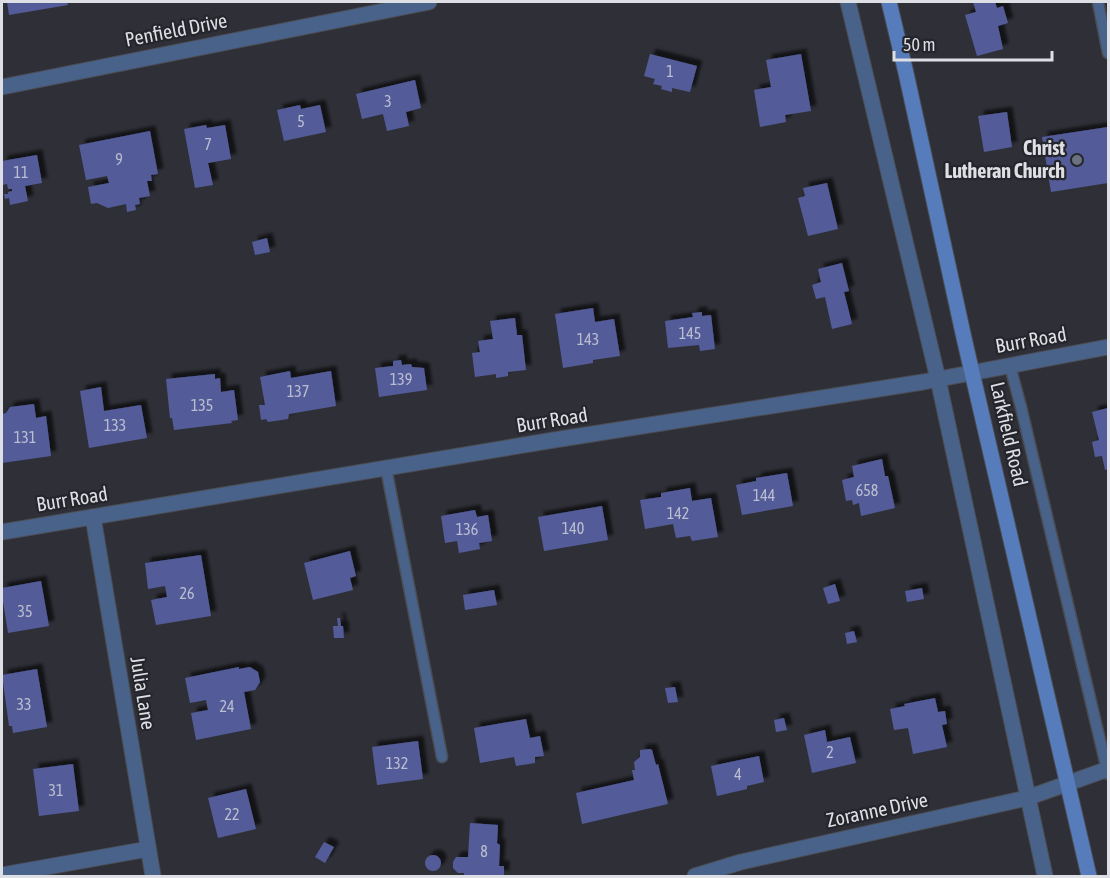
<svg xmlns="http://www.w3.org/2000/svg" width="1110" height="878" viewBox="0 0 1110 878" font-family="'Asap Condensed',sans-serif">
<style>
.building{fill:#535c99;filter:url(#shadow)}
.lines{fill:none;stroke-linecap:round;stroke-linejoin:round}
.service-casing{stroke:#4b4c53;stroke-width:13}
.minor-casing{stroke:#4b4c53;stroke-width:17}
.tertiary-casing{stroke:#4b4c53;stroke-width:17}
.secondary-casing{stroke:#4b4c53;stroke-width:17}
.service{stroke:#49628a;stroke-width:10}
.minor{stroke:#49628a;stroke-width:15}
.tertiary{stroke:#49628a;stroke-width:15}
.secondary{stroke:#567cbc;stroke-width:15}
.worship-dot{fill:#6b7280;stroke:#25262c;stroke-width:2}
.labels{text-anchor:middle;stroke-width:4.5;stroke-linejoin:round;paint-order:stroke}
.number-label{font-size:16px;fill:#bbbed1}
.street-label{font-size:20px;fill:#dedfe4;stroke:#25262c}
.poi-label{font-size:20px;font-weight:bold;fill:#dedfe4;stroke:#25262c;text-anchor:end}
</style>
<defs>
<filter id="shadow"><feDropShadow dx="5.5" dy="-5.5" stdDeviation="1.5" flood-color="#0009"/></filter>
</defs>
<rect width="100%" height="100%" fill="#2f3037"/>
<path class="building" d="M7 2H67L68 5 9 15Z
M973 2H995L997 8 1003 6 1008 23 998 26 1003 49 977 56 965 15 976 12Z
M650 54 697 66 690 92 672 88V92L661 89 662 86 653 84 655 79 644 76Z
M801 54 811 111 785 115 786 122 760 127 754 90 771 87 766 60Z
M415 80 421 108 406 112 409 126 387 131 383 114 362 119 356 94Z
M300 105 301 109 320 105 326 132 284 141 277 110Z
M1007 112 1012 147 984 152 978 116Z
M206 125 207 128 225 125 231 159 208 163 213 185 195 188 184 129Z
M1108 127V183L1051 192 1042 137Z
M150 131 158 174 151 175 152 181H147L150 196 139 198 140 204 135 205 136 210 127 212 126 204 108 208 97 203 91 204 88 187 109 183 107 176 86 180 79 145Z
M37 155 42 183 25 186 28 201 10 205 9 198 5 199 4 194H8V192L12 191V189H8L7 184 2 185V161Z
M827 183 838 229 808 236 798 198 805 196 803 188Z
M267 238 270 252 255 255 252 242Z
M842 263 849 291 844 292 852 324 832 329 825 297 816 299 812 285 821 282 818 269Z
M593 308 595 322 614 319 620 356 593 360V363L563 368 555 314Z
M702 312V316L711 315 715 349 700 351 699 345 668 348 665 321 693 317 692 313Z
M515 318 517 335H522L526 370 508 372V376L496 378V374L475 377 472 353 480 352 478 341 493 339 490 321Z
M401 360 402 365 411 364 412 367 424 368 427 390 379 397 375 368 393 366V361Z
M290 371 291 378 331 371 336 406 289 414 288 419 268 422 266 419 261 420 259 405H265L260 377Z
M215 374V379L220 378 221 392 234 390 238 420 231 421 232 423 174 430 172 418H170L166 379Z
M101 387 104 411 141 405 147 438 89 448 80 391Z
M34 404 36 418 46 416 51 456 2 463V414L6 413 10 407Z
M1108 408V469L1105 470 1102 456 1095 457 1092 442 1099 440 1092 412Z
M882 459 885 476H888L895 508 861 516 859 503 853 505 852 500 846 501 842 480 854 477 852 466Z
M787 473 793 506 742 515 736 485 756 481V478Z
M690 488 692 501 711 498 718 537 692 541 690 536 676 538 673 524 645 529 640 500 661 497V493Z
M602 506 608 540 544 551 538 517Z
M475 510 477 517 488 515 492 541 479 543 480 549 459 553 457 541 445 543 441 516Z
M350 551 356 576 350 578 353 590 313 600 304 563Z
M201 555 211 616 156 625 151 600 167 597 165 586 148 589 145 563Z
M41 581 49 626 8 633 2 595V588Z
M835 584 840 601 828 604 823 588Z
M922 588 924 599 907 602 905 591Z
M494 590 497 605 465 610 463 595Z
M337 618H340L341 626H343L344 638H334L333 626H338Z
M854 631 857 642 847 644 845 633Z
M239 667V669L250 667 258 672 260 682 255 690 244 692 251 729 196 740 191 713 208 710 206 700 190 703 185 678Z
M37 669 47 727 13 733 12 726H9L2 675Z
M675 687 678 702 668 703 665 688Z
M935 698 938 712 945 711 947 724 942 725 947 747 913 754 908 728 894 730 890 709 905 706 904 704Z
M784 718 787 730 776 732 774 720Z
M526 719 530 738 540 736 544 756 535 757V763L516 766 514 757 480 763 474 728Z
M825 730 827 742 850 737 856 763 812 773 804 735Z
M418 741 423 779 377 785 372 747Z
M650 749 652 750 656 765 658 764 668 804 582 824 576 793 634 780 632 770H635L634 762 640 757V750Z
M759 756 764 782 747 786V789L717 796 711 766Z
M73 764 79 811 39 816 33 769Z
M246 789 256 829 218 838 208 798Z
M470 823 498 825 497 843 500 845 499 866H504V876H464V873H458L453 868V862L456 857H468Z
M324 842 334 847 325 863 315 857Z
M425 863a8 8 0 1 1 16 0a8 8 0 1 1-16 0Z"/>
<g class="lines">
<defs>
<path id="service" d="M1098 2 1108 53
M1010 366 1021 407 1108 774
M386 468 442 757"/>
<path id="minor" d="M848 2 938 379 1045 876
M2 87 429 2
M93 517 153 876
M2 875 148 849
M695 876 741 862 1027 798 1108 769"/>
<path id="tertiary" d="M2 532 554 440 923 382 1108 347"/>
<path id="secondary" d="M889 2 906 73 964 338 1089 876"/>
</defs>
<use href="#service" class="service-casing"/>
<use href="#minor" class="minor-casing"/>
<use href="#tertiary" class="tertiary-casing"/>
<use href="#secondary" class="secondary-casing"/>
<use href="#service" class="service"/>
<use href="#minor" class="minor"/>
<use href="#tertiary" class="tertiary"/>
<use href="#secondary" class="secondary"/>
</g>
<circle class="worship-dot" cx="1077" cy="160" r="6"/>
<g class="labels">
<g class="number-label">
<text x="670" y="77">1</text>
<text x="388" y="107">3</text>
<text x="301" y="127">5</text>
<text x="208" y="150">7</text>
<text x="119" y="165">9</text>
<text x="21" y="178">11</text>
<text x="690" y="339">145</text>
<text x="588" y="345">143</text>
<text x="401" y="385">139</text>
<text x="298" y="397">137</text>
<text x="202" y="411">135</text>
<text x="115" y="431">133</text>
<text x="25" y="443">131</text>
<text x="867" y="496">658</text>
<text x="764" y="501">144</text>
<text x="678" y="519">142</text>
<text x="573" y="534">140</text>
<text x="467" y="535">136</text>
<text x="187" y="599">26</text>
<text x="25" y="617">35</text>
<text x="24" y="710">33</text>
<text x="227" y="712">24</text>
<text x="830" y="758">2</text>
<text x="397" y="769">132</text>
<text x="738" y="780">4</text>
<text x="56" y="796">31</text>
<text x="232" y="820">22</text>
<text x="484" y="857">8</text>
</g>
<g class="street-label">
<text transform="translate(176 30) rotate(-11)" y="7">Penfield Drive</text>
<text transform="translate(1031 340) rotate(-10)" y="7">Burr Road</text>
<text transform="translate(552 420) rotate(-9)" y="7">Burr Road</text>
<text transform="translate(1009 434) rotate(77)" y="7">Larkfield Road</text>
<text transform="translate(72 499) rotate(-9)" y="7">Burr Road</text>
<text transform="translate(143 693) rotate(81)" y="7">Julia Lane</text>
<text transform="translate(877 810) rotate(-12)" y="7">Zoranne Drive</text>
</g>
<g class="poi-label">
<text x="1065" y="155">Christ<tspan x="1065" dy="23">Lutheran Church</tspan></text>
</g>
</g>
<rect width="1110" height="878" fill="none" stroke="#dedfe4" stroke-width="6"/>
<path d="M894 51v9h158v-9" fill="none" stroke="#dedfe4" stroke-width="3"/>
<text x="903" y="51" font-size="18" fill="#dedfe4" stroke="#25262c" stroke-width="4.5" paint-order="stroke">50 m</text>
</svg>
